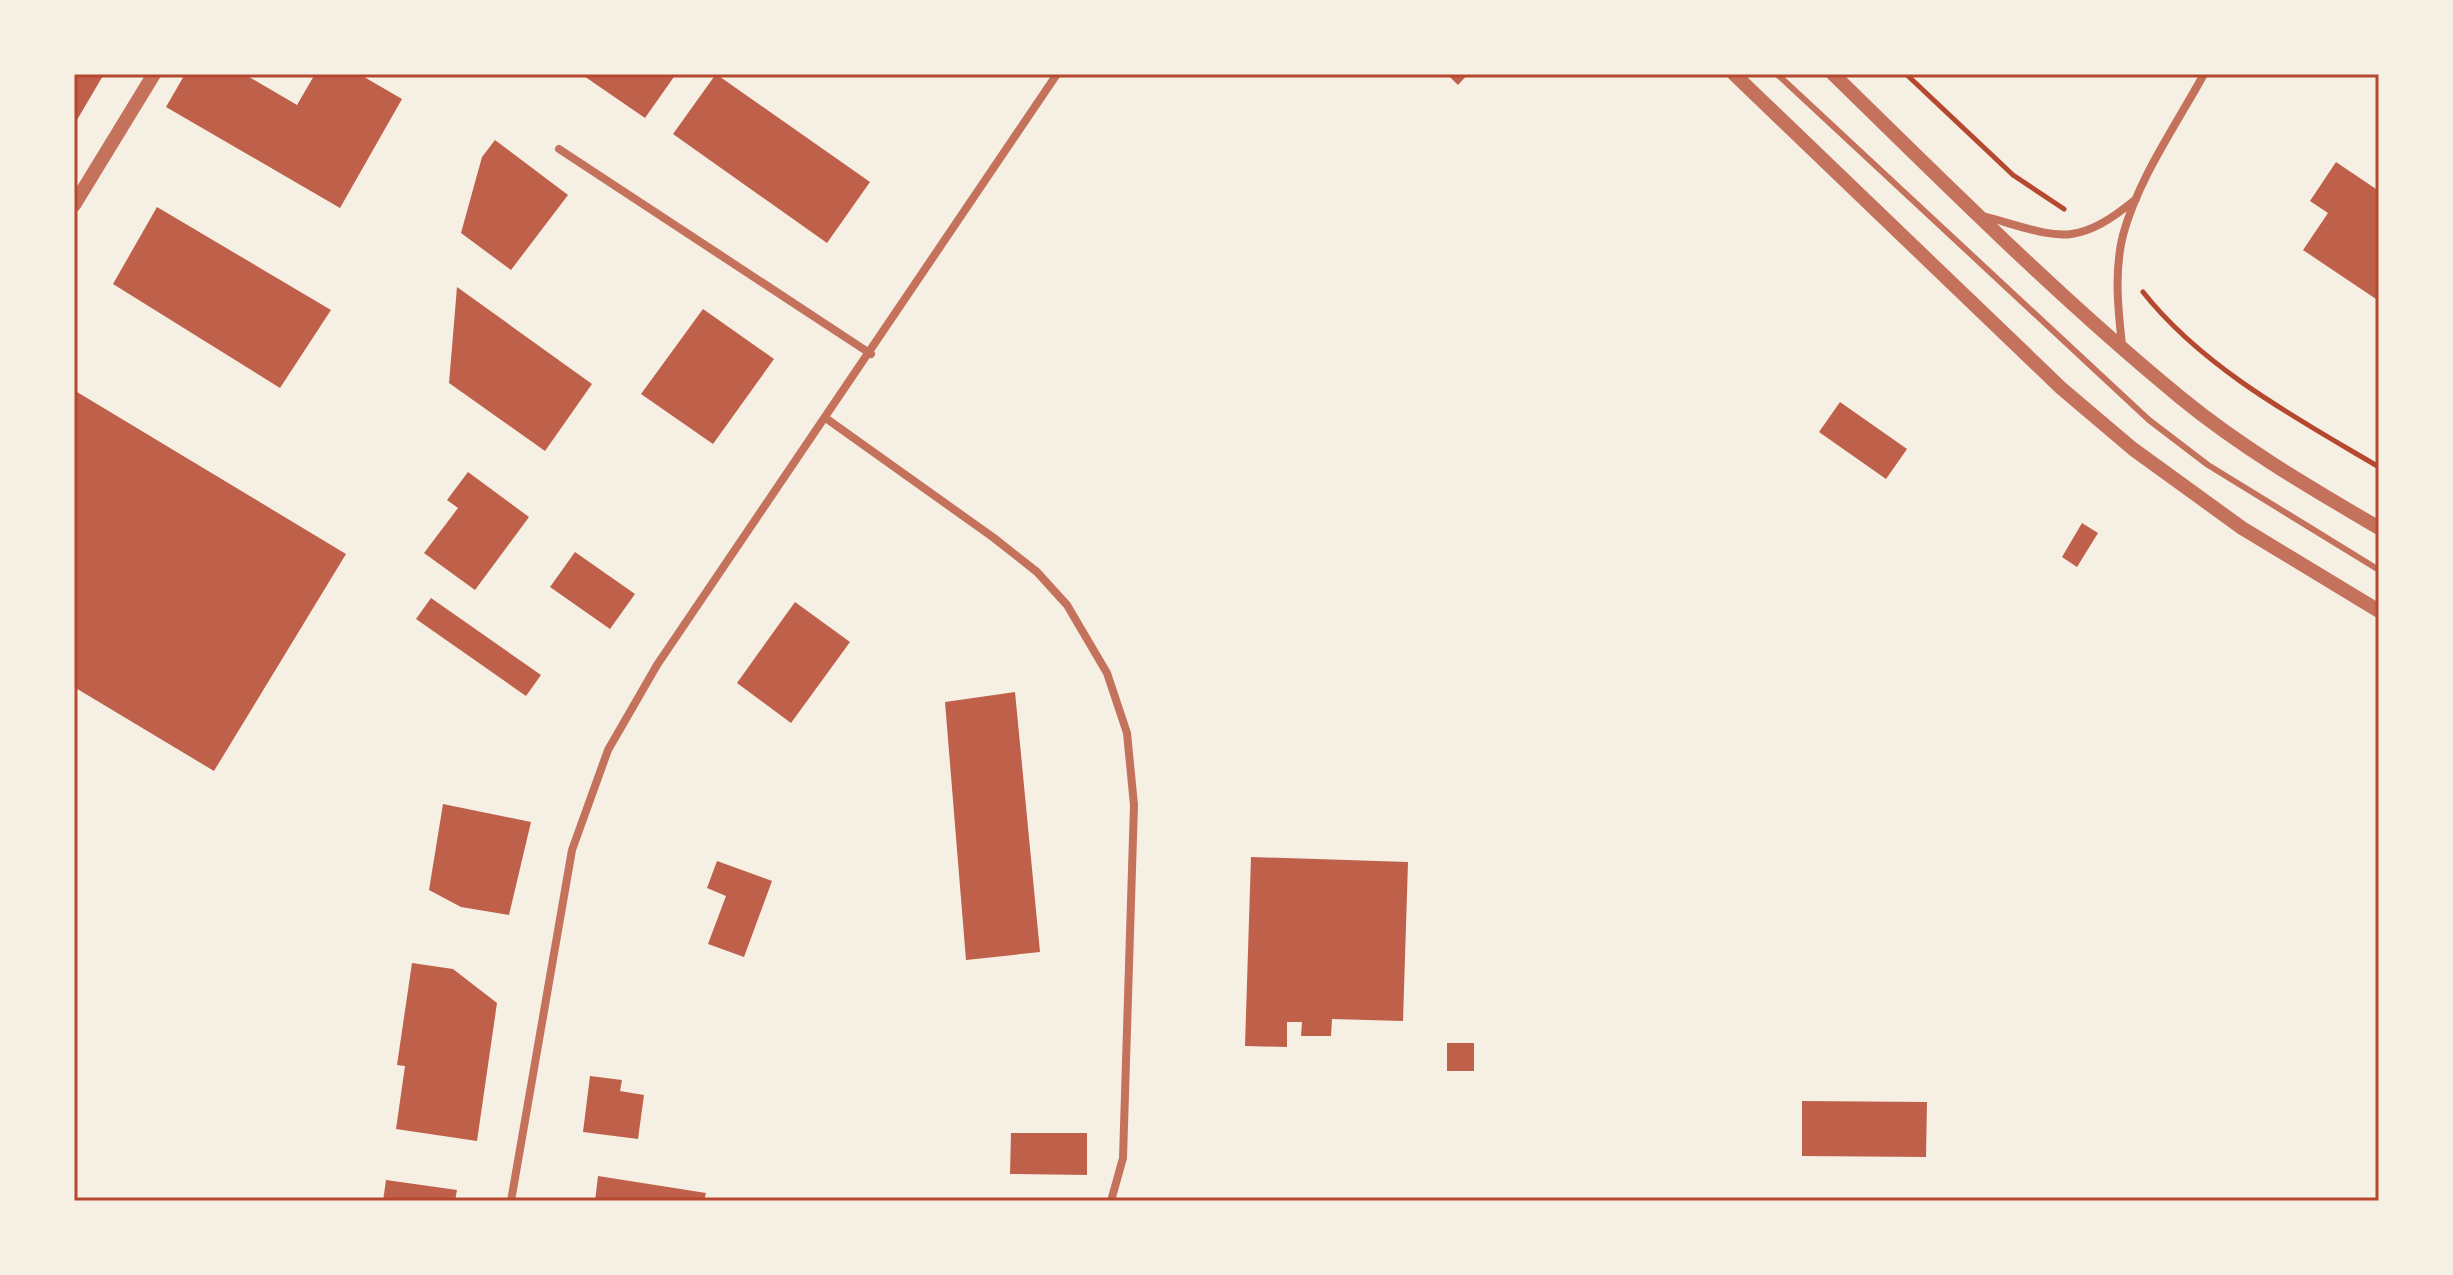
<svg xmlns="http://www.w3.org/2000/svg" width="2453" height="1275" viewBox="0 0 2453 1275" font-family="'DM Sans',sans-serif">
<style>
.building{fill:#bf614a}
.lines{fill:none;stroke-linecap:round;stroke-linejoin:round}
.path{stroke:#b5482f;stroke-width:5}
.service{stroke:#c5725c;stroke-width:6}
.minor{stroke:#c5725c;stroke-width:8}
.tertiary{stroke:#c5725c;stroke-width:14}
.neatline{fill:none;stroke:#b5482f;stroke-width:3}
</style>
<rect width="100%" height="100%" fill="#f6efe4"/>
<path class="building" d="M74 74H104L74 125Z
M185 74H244L297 105 315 74H359L402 99 340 208 166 107Z
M581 74H676L645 118Z
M716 74 870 182 827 243 673 134Z
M1447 74H1468L1458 85Z
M495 140 568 195 511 270 461 233 482 157Z
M2336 162 2379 191V294L2376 299 2303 250 2328 213 2310 201Z
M157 207 331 310 280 388 113 284Z
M457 287 592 384 545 451 449 383Z
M703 309 774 359 713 444 641 394Z
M77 392 346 554 214 771 74 687Z
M1840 402 1907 449 1886 479 1819 432Z
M468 472 529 517 475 590 424 553 458 508 447 500Z
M2082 523 2098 533 2077 567 2062 557Z
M575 552 635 594 610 629 550 587Z
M431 598 541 675 526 696 416 619Z
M795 602 850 642 791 723 737 683Z
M1015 692 1040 952 966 960 945 702Z
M443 804 531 822 509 915 461 907 429 890Z
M1251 857 1408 862 1403 1021 1332 1019 1331 1036H1301L1302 1022H1287V1047L1245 1046Z
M717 861 772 881 744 957 708 944 726 896 707 888Z
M412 963 453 969 497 1003 477 1141 396 1129 405 1066 397 1065Z
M1447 1043H1474V1071H1447Z
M590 1076 622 1080 620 1091 644 1095 638 1139 583 1132Z
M1802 1101 1927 1102 1926 1157 1802 1156Z
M1011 1133H1087V1175L1010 1174Z
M598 1176 706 1193 704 1201H595Z
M386 1180 457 1190 455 1201H383Z"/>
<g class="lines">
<path class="path" d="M1906 74 2013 175 2064 209
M2143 292C2203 368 2296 418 2379 467"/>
<path class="service" d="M1777 74 2149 420 2208 465 2379 570"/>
<path class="minor" d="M559 149 871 354
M1983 216C2057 236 2073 251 2136 199
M2122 345C2118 309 2114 271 2123 235 2138 179 2176 125 2204 74
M827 419 994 538 1037 572 1067 605 1107 673 1127 733 1134 805 1123 1158 1111 1201
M511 1201 572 850 608 750 657 665 1057 74"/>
<path class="tertiary" d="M1734 74 2061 388 2133 449 2242 528 2379 611
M1833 74C1946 184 2059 298 2181 398 2242 448 2311 488 2379 528
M74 205 154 74"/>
</g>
<rect width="2453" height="1275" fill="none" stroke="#f6efe4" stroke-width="152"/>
<rect x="76" y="76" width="2301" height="1123" class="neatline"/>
</svg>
